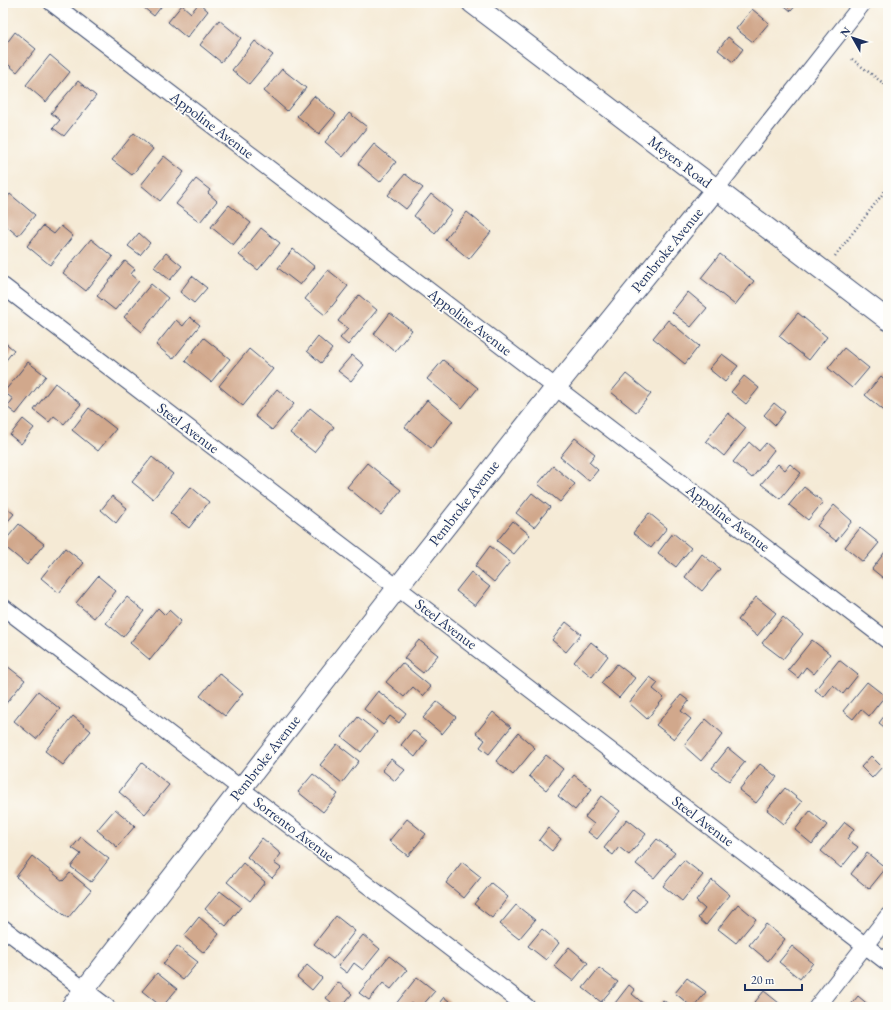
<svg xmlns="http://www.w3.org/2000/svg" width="891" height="1010" viewBox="0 0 891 1010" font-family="'EB Garamond',serif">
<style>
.building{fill:#d1a88c}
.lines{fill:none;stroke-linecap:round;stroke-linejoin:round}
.minor-casing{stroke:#3c4b70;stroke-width:18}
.tertiary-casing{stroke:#3c4b70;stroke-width:22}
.path{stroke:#3c4b70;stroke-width:2.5;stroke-dasharray:1 3;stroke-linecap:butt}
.minor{stroke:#fff;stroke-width:16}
.tertiary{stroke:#fff;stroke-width:20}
.labels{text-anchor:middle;stroke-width:3.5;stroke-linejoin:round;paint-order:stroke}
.street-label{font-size:15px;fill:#1b2f5e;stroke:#fdfcf7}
</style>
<rect width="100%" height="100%" fill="#fdfcf7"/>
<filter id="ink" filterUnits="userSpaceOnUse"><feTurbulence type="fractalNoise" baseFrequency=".025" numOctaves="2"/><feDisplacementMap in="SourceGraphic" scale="8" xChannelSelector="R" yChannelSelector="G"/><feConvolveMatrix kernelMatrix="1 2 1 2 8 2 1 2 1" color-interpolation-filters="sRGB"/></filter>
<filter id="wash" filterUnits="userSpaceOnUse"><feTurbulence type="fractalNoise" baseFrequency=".012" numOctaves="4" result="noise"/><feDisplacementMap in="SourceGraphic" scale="16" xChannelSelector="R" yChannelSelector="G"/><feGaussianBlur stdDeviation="0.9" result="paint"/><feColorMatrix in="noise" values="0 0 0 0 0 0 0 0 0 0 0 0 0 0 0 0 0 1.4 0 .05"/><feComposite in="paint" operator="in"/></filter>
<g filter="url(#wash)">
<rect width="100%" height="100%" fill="#f5ead5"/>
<g id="blocks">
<path class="building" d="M138 3H164L154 16Z
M199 3 208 11 187 38 168 22 182 5 191 13Z
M781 3H798L791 11Z
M752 9 769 23 753 42 736 29Z
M219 20 241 38 221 62 200 45Z
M15 32 36 49 17 72 3 60V48Z
M728 37 743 49 733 62 718 50Z
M255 41 273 55 249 84 232 70Z
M50 55 70 72 46 102 26 85Z
M282 69 306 88 287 111 264 91Z
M78 81 96 96 64 136 53 128 60 120 51 113Z
M314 96 336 114 319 134 297 116Z
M349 113 367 127 343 157 325 142Z
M134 133 153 149 132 175 112 160Z
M374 144 396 162 380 182 358 164Z
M164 156 184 172 160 201 141 185Z
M405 174 423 188 406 209 388 195Z
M196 179 210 190 208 193 217 201 200 222 176 204Z
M10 194 35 215 18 236 3 223V203Z
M431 194 452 211 435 233 414 216Z
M229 205 251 223 233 245 211 227Z
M467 212 491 232 469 259 445 239Z
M43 226 54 234 61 226 73 236 50 265 27 246Z
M261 228 280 243 258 270 239 255Z
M139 233 150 243 140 255 128 246Z
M91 239 113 257 86 291 63 273Z
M293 249 315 267 300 285 278 268Z
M166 253 182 266 170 280 154 267Z
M720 254 754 281 735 305 701 278Z
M125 261 135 269 131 274 139 281 115 310 97 296Z
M328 270 348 286 325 315 305 299Z
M192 276 207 288 194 303 180 292Z
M151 284 168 298 142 332 124 317Z
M688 292 707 308 691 327 672 312Z
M359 295 377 310 348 345 340 338 348 329 338 321Z
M390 313 412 330 395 351 374 334Z
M798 313 827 337 809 360 779 336Z
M190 317 200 325 173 359 156 345 176 320 183 326Z
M668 320 699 346 685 364 653 338Z
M318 337 332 349 321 363 307 351Z
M204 338 230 359 211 382 185 361Z
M3 341 14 350 3 364Z
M844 348 869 368 852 388 828 368Z
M249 349 273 369 243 406 219 386Z
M722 354 738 366 725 382 709 369Z
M352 355 364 365 351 381 338 371Z
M443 360 478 388 462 408 427 379Z
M28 362 46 376 16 414 7 407 13 399 4 392Z
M626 374 651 394 636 412 611 392Z
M744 376 759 388 746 404 731 392Z
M881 376 888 382V414L865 395Z
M55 383 81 404 64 424 54 416 49 422 34 410Z
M277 389 294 404 272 430 255 416Z
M427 400 453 421 431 448 405 427Z
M774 403 785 412 775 425 764 415Z
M89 408 116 429 98 451 72 430Z
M310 408 334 427 314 452 290 433Z
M728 413 746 428 724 456 706 441Z
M23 419 34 428 21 444 10 435Z
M575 438 595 454 589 462 598 470 589 481 560 457Z
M749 442 759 451 766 443 774 450 752 478 733 462Z
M152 457 173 474 153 499 132 482Z
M367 463 401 490 381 515 347 487Z
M778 464 785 470 790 464 801 473 780 499 761 484Z
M553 466 575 484 560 502 538 484Z
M191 487 209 502 189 528 170 513Z
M804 487 823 502 808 520 789 505Z
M532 493 550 507 534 527 516 513Z
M112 496 127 508 116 523 101 510Z
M3 505 14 514 3 527Z
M834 505 852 521 836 541 817 526Z
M649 513 667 528 651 548 633 533Z
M513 521 530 535 514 554 497 541Z
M19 524 44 544 27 565 3 545V543Z
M860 528 879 543 863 562 845 547Z
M673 533 691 548 676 567 658 553Z
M490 546 510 562 494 582 475 566Z
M65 548 84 563 59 593 41 578Z
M888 548V582L872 569Z
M702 554 720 569 702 591 685 577Z
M471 572 490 587 475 606 456 591Z
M98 576 116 591 94 618 76 603Z
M127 597 144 611 123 637 106 623Z
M756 597 776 613 757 636 738 620Z
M158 608 165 615 169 610 181 621 150 660 130 643Z
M783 617 803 634 783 659 762 643Z
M566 622 581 634 566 652 552 640Z
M419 640 438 655 423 673 404 658Z
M812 640 830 654 814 674 806 667 798 678 788 670Z
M591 642 608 656 592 677 574 662Z
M839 660 858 675 843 694 833 685 824 697 815 690Z
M402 663 431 687 423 696 413 687 404 697 386 682Z
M617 664 635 678 619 698 601 683Z
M7 666 25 680 3 707V671Z
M219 673 243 693 225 716 200 696Z
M650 677 658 683 653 689 664 698 647 719 629 703Z
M867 682 885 696 869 716 861 709 853 719 843 711Z
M38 691 60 709 36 739 14 721Z
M378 691 406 713 399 723 390 716 383 725 364 709Z
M681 695 689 701 681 711 691 719 674 739 656 725Z
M437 702 456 717 442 734 423 718Z
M888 711V730L879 723Z
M493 712 511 727 489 754 480 747 485 740 476 733Z
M73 716 91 731 63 765 45 751Z
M358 717 377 732 361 752 342 737Z
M706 719 723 734 701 761 684 746Z
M413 730 427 741 415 757 401 745Z
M518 733 535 748 513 775 496 761Z
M337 744 359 761 342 783 320 765Z
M728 748 745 762 729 781 712 768Z
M546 755 563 769 546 790 529 776Z
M871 756 882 767 872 778 861 767Z
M391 759 405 770 395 781 382 770Z
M142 763 169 785 145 814 119 792Z
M760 764 777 777 756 803 739 790Z
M313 774 338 794 323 812 298 792Z
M574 775 592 789 575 810 558 796Z
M785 788 802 802 784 824 767 810Z
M601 796 620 811 597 839 588 832 594 824 585 817Z
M115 809 135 826 117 847 97 830Z
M810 811 827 825 812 844 795 830Z
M407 819 426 834 408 856 389 841Z
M627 819 646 834 629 855 619 847 613 855 604 848Z
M845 822 854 829 847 839 858 847 841 868 821 851Z
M548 828 561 839 552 851 539 840Z
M81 837 109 859 91 882 71 867 81 854 72 848Z
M262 838 281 854 274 863 281 868 272 878 247 857Z
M657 839 675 853 654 878 636 864Z
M867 853 886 868 869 889 851 874Z
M32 856 63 881 70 873 91 890 68 918 16 877Z
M684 860 703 875 682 901 663 886Z
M462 862 481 877 464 898 446 883Z
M243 863 265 882 250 901 227 882Z
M712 880 730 895 706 925 698 918 705 909 696 901Z
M491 883 508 897 492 918 474 904Z
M633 889 647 900 636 913 623 902Z
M220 891 241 907 226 926 205 909Z
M738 904 756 919 736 943 718 929Z
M516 905 535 920 519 939 500 924Z
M336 916 355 931 333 959 314 944Z
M199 917 219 934 204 953 184 936Z
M766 924 785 939 768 961 749 945Z
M542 929 559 943 546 960 528 946Z
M363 935 380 949 363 970 354 963 347 973 338 966Z
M177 946 198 962 183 980 163 964Z
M792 946 813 963 800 979 779 962Z
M569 947 588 963 573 981 554 966Z
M389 956 407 970 391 989 383 983 369 1000 359 993Z
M307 965 322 978 312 990 297 977Z
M599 968 618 982 601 1002 583 988Z
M157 973 177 989 162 1007 142 991Z
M417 977 435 991 421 1007H415L411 1003 408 1007H398L395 1005Z
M687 978 706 992 694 1007H692L675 993Z
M338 982 352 994 341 1007H337L326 998Z
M629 985 635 990 632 994 645 1005 644 1007H612Z
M764 991 779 1003 776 1007H751Z
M858 996 871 1007H849Z
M444 997 456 1007H436Z
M663 1000 672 1007H657Z"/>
</g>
</g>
<g filter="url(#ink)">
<use href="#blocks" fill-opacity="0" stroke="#3c4b70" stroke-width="1"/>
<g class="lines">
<defs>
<path id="minor" d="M52 3 888 641
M716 189 863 3
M3 286 888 963
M3 607 527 1007
M3 928 107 1007
M817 1007 888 916"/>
<path id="tertiary" d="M472 3 888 320
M71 1007 398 587 556 387 716 189"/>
</defs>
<use href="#minor" class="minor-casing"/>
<use href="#tertiary" class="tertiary-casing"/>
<path class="path" d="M852 59 888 87
M835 256 888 187"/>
<use href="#minor" class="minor"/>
<use href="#tertiary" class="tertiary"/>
</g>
</g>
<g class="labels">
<g class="street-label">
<text transform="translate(212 125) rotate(37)" y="5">Appoline Avenue</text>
<text transform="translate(680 162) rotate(37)" y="5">Meyers Road</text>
<text transform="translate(667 250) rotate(-51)" y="5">Pembroke Avenue</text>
<text transform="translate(470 322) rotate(37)" y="5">Appoline Avenue</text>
<text transform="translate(188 428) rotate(37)" y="5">Steel Avenue</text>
<text transform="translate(464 503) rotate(-52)" y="5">Pembroke Avenue</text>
<text transform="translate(728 518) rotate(37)" y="5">Appoline Avenue</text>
<text transform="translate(446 624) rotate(37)" y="5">Steel Avenue</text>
<text transform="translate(265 758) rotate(-52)" y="5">Pembroke Avenue</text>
<text transform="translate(703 821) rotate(37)" y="5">Steel Avenue</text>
<text transform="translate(294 829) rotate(37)" y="5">Sorrento Avenue</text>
</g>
</g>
<rect width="891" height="1010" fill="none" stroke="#fdfcf7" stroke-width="16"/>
<g transform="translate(853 38) rotate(309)" stroke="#fdfcf7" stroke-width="3" paint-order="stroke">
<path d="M0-3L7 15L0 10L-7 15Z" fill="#1b2f5e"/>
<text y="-6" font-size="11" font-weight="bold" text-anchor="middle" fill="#1b2f5e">N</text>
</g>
<path d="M745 984v6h57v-6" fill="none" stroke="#1b2f5e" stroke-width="2"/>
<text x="751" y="984" font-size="12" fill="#1b2f5e" stroke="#fdfcf7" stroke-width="3" paint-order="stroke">20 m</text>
</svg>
